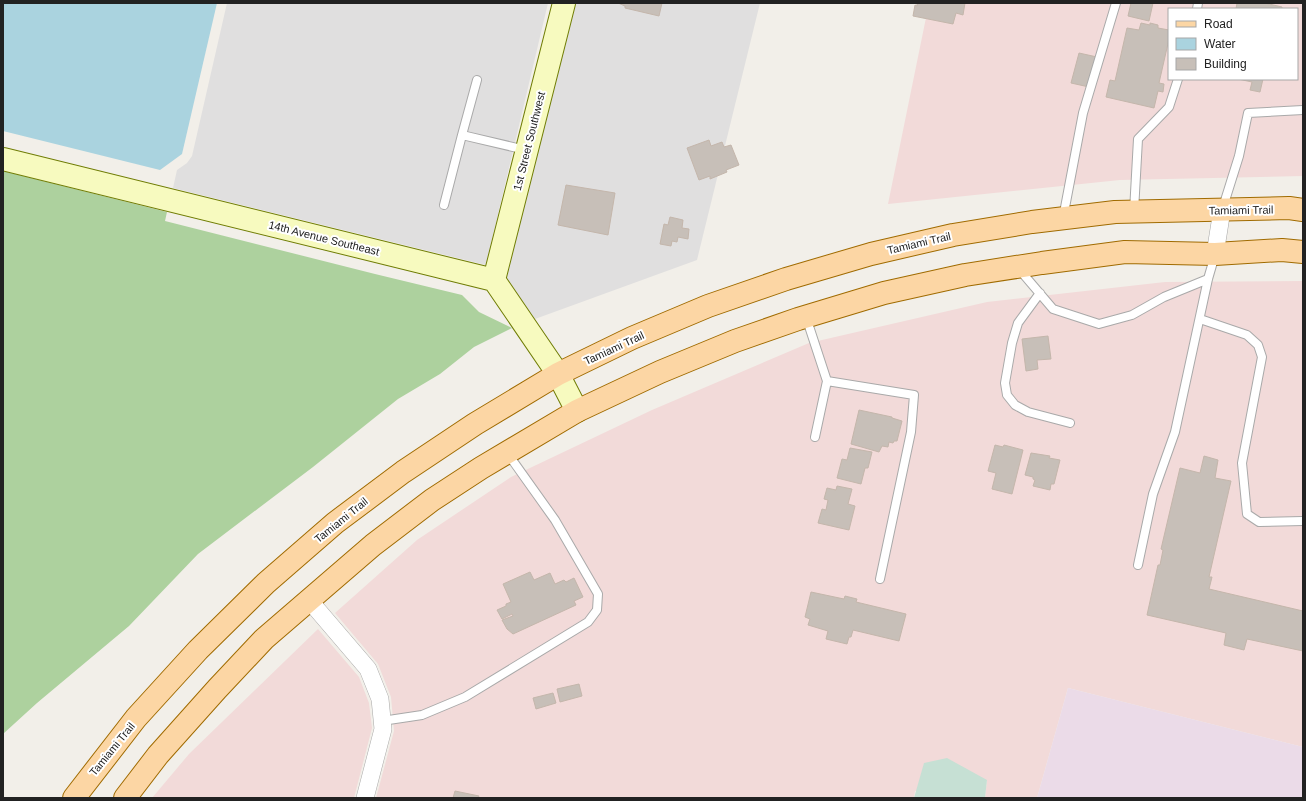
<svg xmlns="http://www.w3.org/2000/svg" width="1306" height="801" viewBox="0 0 1306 801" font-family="Arial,sans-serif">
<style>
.residential{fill:#e0dfdf}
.commercial{fill:#f2dad9;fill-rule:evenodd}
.industrial{fill:#ebdbe8}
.forest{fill:#add19e}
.wetland{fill:#c6e0d4}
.water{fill:#aad3df}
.building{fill:#c7bfb8;stroke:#c4b6ab}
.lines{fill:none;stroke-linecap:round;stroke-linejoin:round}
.lane-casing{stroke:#a9a9a9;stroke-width:10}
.street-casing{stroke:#a9a9a9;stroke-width:18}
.secondary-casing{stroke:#707d05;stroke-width:24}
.primary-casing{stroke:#a06b00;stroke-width:24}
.lane{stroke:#fff;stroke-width:8}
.street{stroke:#fff;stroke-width:17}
.secondary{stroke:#f7fabf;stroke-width:22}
.primary{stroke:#fcd6a4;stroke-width:22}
.labels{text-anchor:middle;stroke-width:4;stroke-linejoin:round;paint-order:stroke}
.street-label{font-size:11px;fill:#222;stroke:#fff}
</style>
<rect width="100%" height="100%" fill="#f2efe9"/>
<path class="residential" d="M227 3H548L486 265 173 188 177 170 187 163 192 156Z
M576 3H760L697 260 535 319 506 277Z"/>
<path class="commercial" d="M929 3H1303V176L1120 180 888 204ZM1169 9H1297V79H1169Z
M1303 281V747L1068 688 1037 798H985L987 780 915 791 914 798H376L394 731 391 697 378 664 335 613 417 540 511 477 652 410 809 343 987 302 1165 282Z
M318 629 359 677 369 703 372 728 354 798H152L189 754Z"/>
<path class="industrial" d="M1068 688 1303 747V798H1037Z"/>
<path class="forest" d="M3 171 167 212 165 221 375 274 462 295 479 312 512 328 474 347 440 374 398 399 313 467 198 554 129 626 37 703 3 734Z"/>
<path class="wetland" d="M947 758 987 780 985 798H914L924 763Z"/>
<path class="water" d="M3 3H217L182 154 160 170 3 131Z"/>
<path class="building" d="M618 3H662L659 16 625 8V6Z
M917 3H965L963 15 956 13 953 24 913 16 915 5 917 6Z
M1131 3H1153L1149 21 1128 16Z
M1237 3H1265L1282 7V9H1236Z
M1141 23 1150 25V23L1158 25V28L1169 30V39L1159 83 1164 84 1163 92 1158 91 1154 108 1106 97 1110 80 1115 81 1127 28 1139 30Z
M1079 53 1097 57 1089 87 1071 83Z
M1238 79H1263L1260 92 1250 90 1252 82Z
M709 140 711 146 722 142 724 147 731 145 739 165 726 170 727 172 710 179V176L699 180 687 148Z
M566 185 615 193 608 235 558 225Z
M670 217 683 220 682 228 689 229 688 239 678 237 677 242 672 241 671 246 660 244 664 224 668 225Z
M1048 336 1051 359 1037 360 1038 369 1026 371 1022 339Z
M859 410 892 417V418L902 421 897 441H894L893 443 889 442 888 447 882 446 879 452 851 444Z
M995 445 1003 447 1004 445 1023 450 1012 494 992 489 996 473 988 471Z
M850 448 872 452 868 468H865L861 484 837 478 842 459 847 460Z
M1031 453 1050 456 1049 458 1060 460 1054 484H1051L1050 490 1033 486 1035 480 1033 479V477L1025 475Z
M1204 456 1218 460 1215 478 1231 481 1209 577H1212L1209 589 1303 611V651L1247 639 1244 650 1224 645 1226 633 1147 615 1158 565H1160L1163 550 1161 549 1180 468 1200 473Z
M837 486 852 489 848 504 855 506 849 530 818 523 822 509 826 510 828 500 824 499 827 488 836 490Z
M530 572 534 580 550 573 555 584 564 580 566 582 574 578 583 597 574 601 576 605 513 634 507 629 502 620 513 616 512 614 502 619 497 610 506 606V604L511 602 503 584Z
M811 592 844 599 845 596 857 599 856 602 906 614 899 641 853 630 851 637H849L847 644 826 639 828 631 808 625 810 619 805 617Z
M579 684 582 696 560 702 557 689Z
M553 693 556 703 536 709 533 698Z
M455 791 479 796 478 798H453Z"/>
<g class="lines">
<defs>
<path id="lane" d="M1197 9 1198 3
M462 135 477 80
M444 205 462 135 526 150
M1223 207 1239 156 1248 113 1303 110
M1134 211 1138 139 1169 107 1178 79
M1063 218 1083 113 1116 3
M1019 269 1053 309 1099 324 1132 315 1164 297 1208 279
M1040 293 1018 323 1012 343 1005 383 1007 395 1015 405 1028 412 1070 423
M806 317 827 381 914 395 911 432 880 579
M1200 319 1247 335 1258 345 1262 357 1242 463 1247 514 1259 522 1303 521
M815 437 827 381
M1138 565 1153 494 1175 432 1208 279 1215 255
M382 721 422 715 465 697 588 622 597 610 598 594 555 520 508 454"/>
<path id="street" d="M1215 254 1222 210
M309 600 368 669 380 699 383 729 365 798"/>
<path id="secondary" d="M3 159 494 280 558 374 577 411
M494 280 564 3"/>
<path id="primary" d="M74 798 136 718 198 650 266 583 335 523 403 472 475 424 558 374 632 338 708 306 786 279 871 254 953 235 1032 222 1115 212 1289 208 1303 210
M125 798 158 755 217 689 264 639 373 545 432 500 481 468 577 411 660 372 735 341 798 319 884 293 965 275 1042 263 1125 252 1215 254 1282 250 1303 252"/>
</defs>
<use href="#lane" class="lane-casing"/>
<use href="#street" class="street-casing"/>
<use href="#secondary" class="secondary-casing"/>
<use href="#primary" class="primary-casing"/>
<use href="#lane" class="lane"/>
<use href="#street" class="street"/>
<use href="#secondary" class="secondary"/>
<use href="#primary" class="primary"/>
</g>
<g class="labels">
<g class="street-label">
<text transform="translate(529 141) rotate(-76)" y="4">1st Street Southwest</text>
<text transform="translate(1241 210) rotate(-1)" y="4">Tamiami Trail</text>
<text transform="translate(324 238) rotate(14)" y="4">14th Avenue Southeast</text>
<text transform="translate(919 243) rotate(-13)" y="4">Tamiami Trail</text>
<text transform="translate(614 348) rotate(-25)" y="4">Tamiami Trail</text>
<text transform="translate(341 520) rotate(-39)" y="4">Tamiami Trail</text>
<text transform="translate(112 749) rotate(-51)" y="4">Tamiami Trail</text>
</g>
</g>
<rect width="1306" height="801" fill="none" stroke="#222222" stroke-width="8"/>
<rect x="1168" y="8" width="130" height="72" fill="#ffffff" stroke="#a7a7a7"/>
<rect x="1176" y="21" width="20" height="6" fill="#fcd6a4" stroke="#a7a7a7"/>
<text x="1204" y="28" font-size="12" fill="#222222">Road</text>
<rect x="1176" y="38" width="20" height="12" fill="#aad3df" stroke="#a7a7a7"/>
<text x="1204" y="48" font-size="12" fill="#222222">Water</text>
<rect x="1176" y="58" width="20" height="12" fill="#c7bfb8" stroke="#a7a7a7"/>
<text x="1204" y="68" font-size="12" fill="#222222">Building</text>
</svg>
